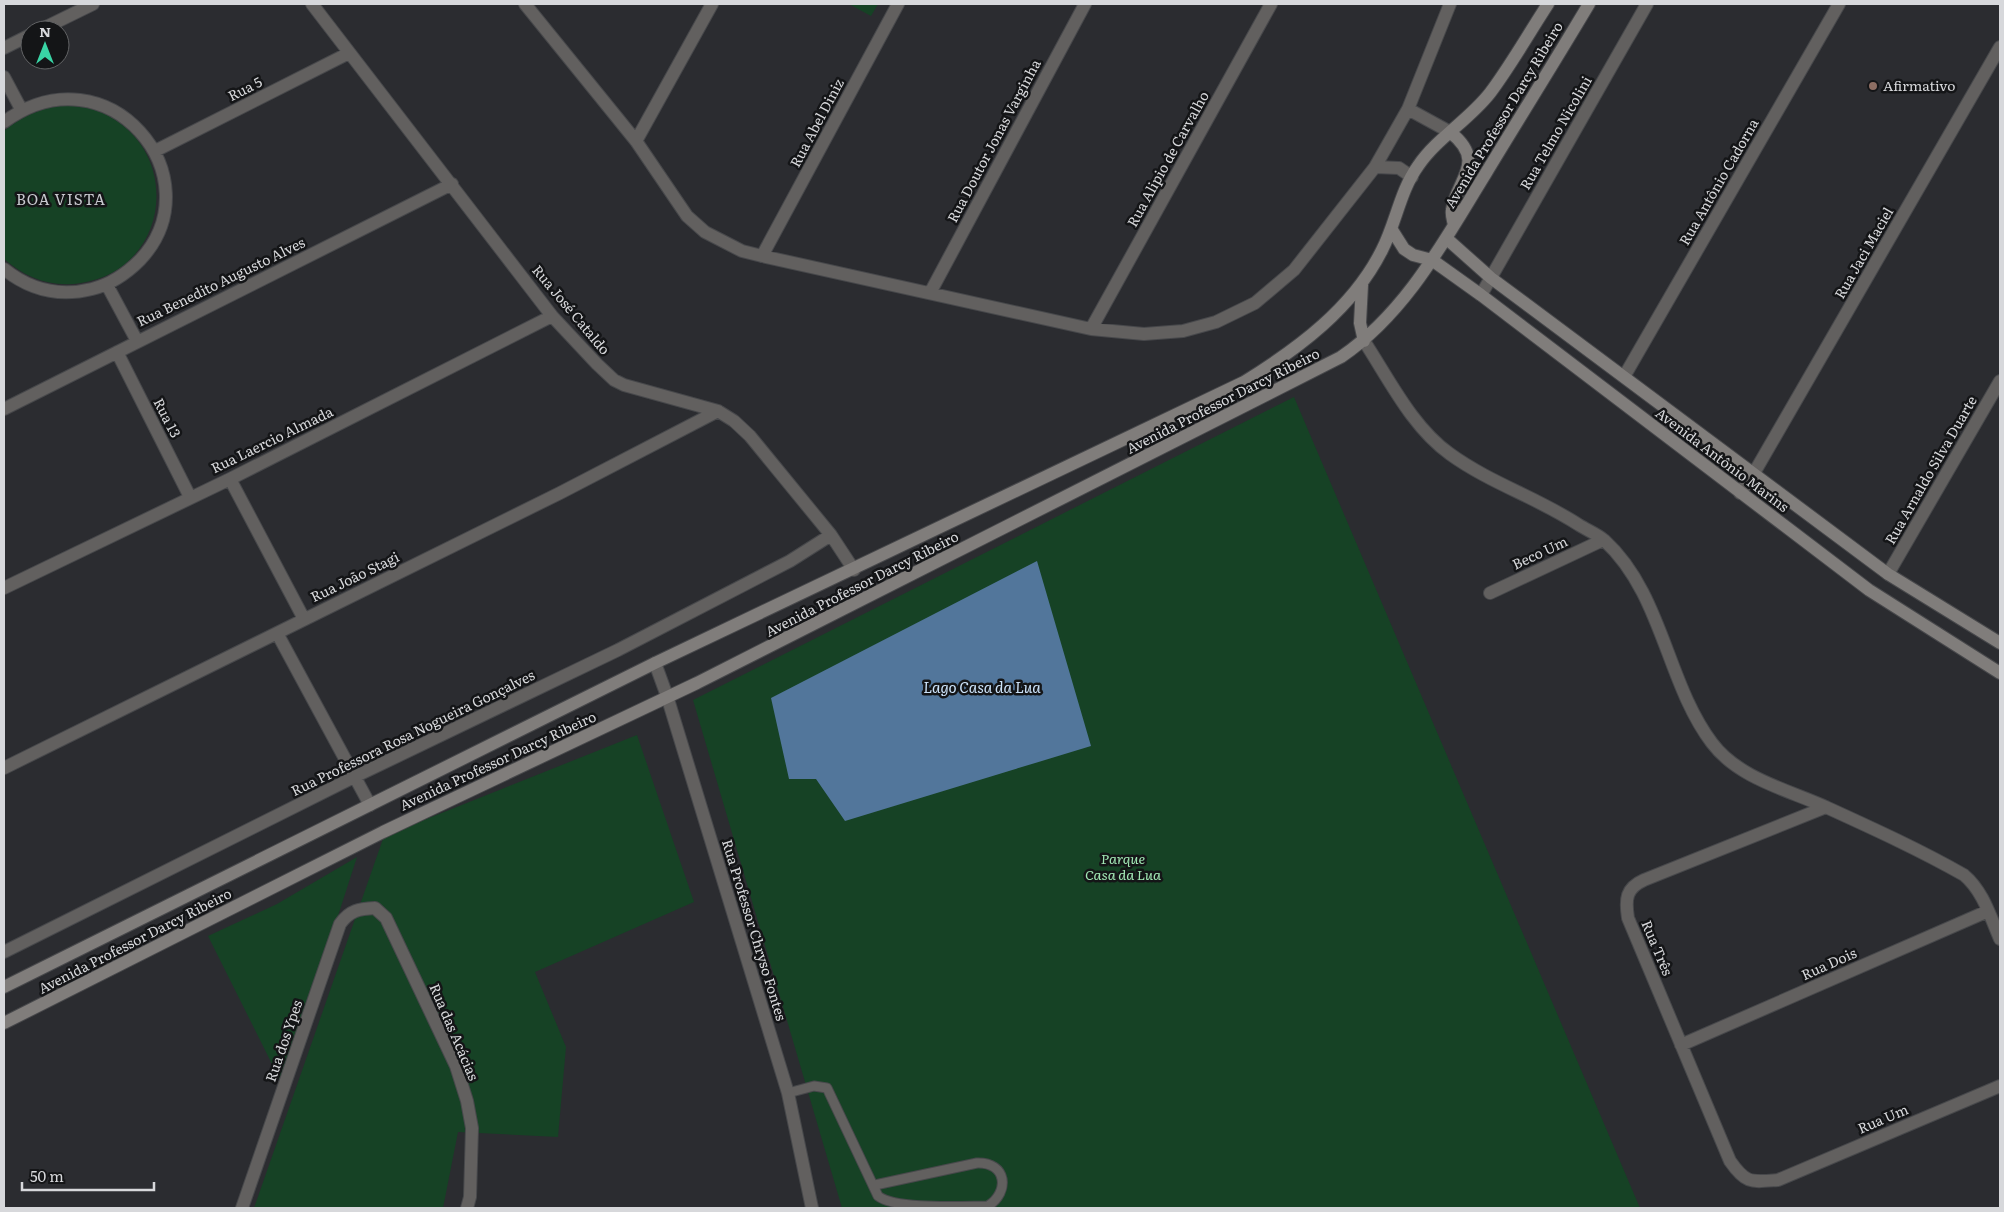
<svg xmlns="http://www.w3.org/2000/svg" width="2004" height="1212" viewBox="0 0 2004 1212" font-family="Literata,serif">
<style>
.green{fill:#164225}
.water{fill:#52769b}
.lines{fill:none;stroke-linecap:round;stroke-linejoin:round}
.lane-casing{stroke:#47484b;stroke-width:11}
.street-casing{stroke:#47484b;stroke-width:14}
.secondary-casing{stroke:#47484b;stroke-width:14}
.lane{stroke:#62605f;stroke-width:9}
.street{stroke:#62605f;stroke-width:12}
.secondary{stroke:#807d7b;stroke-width:12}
.education-dot{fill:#8d6e63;stroke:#141517;stroke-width:2}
.labels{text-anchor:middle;stroke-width:5;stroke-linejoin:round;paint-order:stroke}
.poi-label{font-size:14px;fill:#d7d8db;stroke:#141517;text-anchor:start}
.street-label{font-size:14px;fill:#d7d8db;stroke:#141517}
.park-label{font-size:14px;font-style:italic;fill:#a1e7b4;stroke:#141517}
.neighbourhood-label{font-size:15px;letter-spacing:1px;fill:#c8c9cf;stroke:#141517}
.water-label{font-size:15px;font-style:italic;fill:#cde4fb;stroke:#141517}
</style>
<rect width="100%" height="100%" fill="#2b2c30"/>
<path class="green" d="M849 4H878L871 16Z
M60 105C75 106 91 107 105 114 184 153 169 270 81 283 52 288 26 278 4 259V131C22 116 38 110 60 105Z
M1294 397 1640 1208H842L693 700Z
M637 735 694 902 535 972 566 1047 558 1137 458 1132 443 1208H254L384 836Z
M357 857 283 1086 208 936 277 904Z"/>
<path class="water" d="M1037 561 1091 746 845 821 816 779H789L771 698Z"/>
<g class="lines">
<defs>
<path id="lane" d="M788 1093 814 1086 827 1088 878 1196C896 1210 963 1206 988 1206 1010 1192 1007 1162 977 1163L875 1185"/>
<path id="street" d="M312 4 552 316 597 364 614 380 624 385 718 411 734 421 750 436 831 535 854 570
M525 4 636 141 687 216 705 232 742 251 762 256 1091 329 1144 334 1183 331 1216 322 1255 303 1294 270 1375 167 1408 109 1450 4
M40 30 93 4
M4 48 30 35
M4 77 21 109
M1408 109 1450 132
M4 122C108 46 217 178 140 260 126 274 112 284 92 289 60 297 30 290 4 269
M636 141 712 4
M155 151 349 53
M1375 167 1399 168 1412 177
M762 256 898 4
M107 285 137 341
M930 293 1085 4
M1481 295 1647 4
M1091 329 1271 4
M1364 341C1389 379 1412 427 1450 454 1490 483 1538 498 1579 525 1587 530 1597 534 1604 540 1663 594 1666 682 1712 743 1739 779 1789 790 1828 808 1874 829 1920 850 1964 875 1983 891 1990 916 2000 939
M117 352 190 497
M1625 375 1839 4
M4 409 452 184
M230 479 304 619
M1740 493 1754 473 2000 47
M1888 574 2000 381
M4 588 230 479 552 316
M1490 593 1603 540
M277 633 370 805
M655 663 667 696 788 1093 812 1208
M4 768 560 493 718 411
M1826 807 1644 880C1626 888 1625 899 1628 918L1730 1161C1746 1184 1751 1182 1778 1180L2000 1086
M4 952 354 777 618 650 790 561 831 535
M1681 1045 1988 911
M242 1208 340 924C350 910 359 909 375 908L386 918 456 1066 467 1101 472 1128 470 1197 467 1208"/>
<path id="secondary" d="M1450 132C1488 162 1456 180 1452 210 1451 215 1453 220 1454 225
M1392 230 1404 249 1413 255 1432 260 1481 295 1869 590 2000 673
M1446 238 1491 278 1888 574 2000 643
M1362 285 1360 323 1364 341
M4 987 655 663 1244 382C1299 348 1353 308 1382 250 1396 223 1400 191 1418 166 1437 138 1469 120 1490 93 1511 65 1529 33 1548 4
M4 1023 383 832 697 683 1341 357C1407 312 1445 239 1486 173 1520 117 1555 61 1589 4"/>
</defs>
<use href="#lane" class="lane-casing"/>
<use href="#street" class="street-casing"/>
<use href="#secondary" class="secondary-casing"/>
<use href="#lane" class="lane"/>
<use href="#street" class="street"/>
<use href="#secondary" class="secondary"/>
</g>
<circle class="education-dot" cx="1873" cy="86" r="5"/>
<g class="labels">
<g class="poi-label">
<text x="1883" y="91">Afirmativo</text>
</g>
<g class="street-label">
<text transform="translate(245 89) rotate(-27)" y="5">Rua 5</text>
<text transform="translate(1504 115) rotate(-59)" y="5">Avenida Professor Darcy Ribeiro</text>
<text transform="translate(817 123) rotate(-62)" y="5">Rua Abel Diniz</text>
<text transform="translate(1556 133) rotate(-60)" y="5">Rua Telmo Nicolini</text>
<text transform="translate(994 141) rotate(-62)" y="5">Rua Doutor Jonas Varginha</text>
<text transform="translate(1168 159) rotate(-61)" y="5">Rua Alipio de Carvalho</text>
<text transform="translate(1719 182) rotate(-60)" y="5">Rua Antônio Cadorna</text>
<text transform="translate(1864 253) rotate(-60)" y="5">Rua Jaci Maciel</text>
<text transform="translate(221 282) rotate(-26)" y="5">Rua Benedito Augusto Alves</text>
<text transform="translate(571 310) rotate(50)" y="5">Rua José Cataldo</text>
<text transform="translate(1223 401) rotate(-27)" y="5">Avenida Professor Darcy Ribeiro</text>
<text transform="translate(167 418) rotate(63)" y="5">Rua 13</text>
<text transform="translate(272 440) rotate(-26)" y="5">Rua Laercio Almada</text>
<text transform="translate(1722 460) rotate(37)" y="5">Avenida Antônio Marins</text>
<text transform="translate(1931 470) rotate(-60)" y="5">Rua Arnaldo Silva Duarte</text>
<text transform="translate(1540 553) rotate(-25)" y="5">Beco Um</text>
<text transform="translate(355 577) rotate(-26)" y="5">Rua João Stagi</text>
<text transform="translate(862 584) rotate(-27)" y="5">Avenida Professor Darcy Ribeiro</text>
<text transform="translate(413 733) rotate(-26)" y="5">Rua Professora Rosa Nogueira Gonçalves</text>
<text transform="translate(498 761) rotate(-25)" y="5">Avenida Professor Darcy Ribeiro</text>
<text transform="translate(754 930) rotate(73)" y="5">Rua Professor Chryso Fontes</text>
<text transform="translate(135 941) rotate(-27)" y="5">Avenida Professor Darcy Ribeiro</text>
<text transform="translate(1657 948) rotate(67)" y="5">Rua Três</text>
<text transform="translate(1829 964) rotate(-24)" y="5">Rua Dois</text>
<text transform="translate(454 1032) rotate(67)" y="5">Rua das Acácias</text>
<text transform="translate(284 1041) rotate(-71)" y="5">Rua dos Ypes</text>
<text transform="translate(1883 1119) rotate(-23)" y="5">Rua Um</text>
</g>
<g class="park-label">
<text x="1123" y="864">Parque<tspan x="1123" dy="16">Casa da Lua</tspan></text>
</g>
<g class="neighbourhood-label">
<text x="61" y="205">BOA VISTA</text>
</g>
<g class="water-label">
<text x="982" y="693">Lago Casa da Lua</text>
</g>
</g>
<rect width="2004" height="1212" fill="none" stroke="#d7d8db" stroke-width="10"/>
<g transform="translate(45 45)"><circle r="24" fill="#141517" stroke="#626365"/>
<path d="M0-4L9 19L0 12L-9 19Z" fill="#39d4a5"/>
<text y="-8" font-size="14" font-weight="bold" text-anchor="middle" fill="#d7d8db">N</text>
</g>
<path d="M22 1182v8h132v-8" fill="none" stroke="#d7d8db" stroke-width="2.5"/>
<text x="30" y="1182" font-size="15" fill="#d7d8db" stroke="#141517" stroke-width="4" paint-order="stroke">50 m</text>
</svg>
